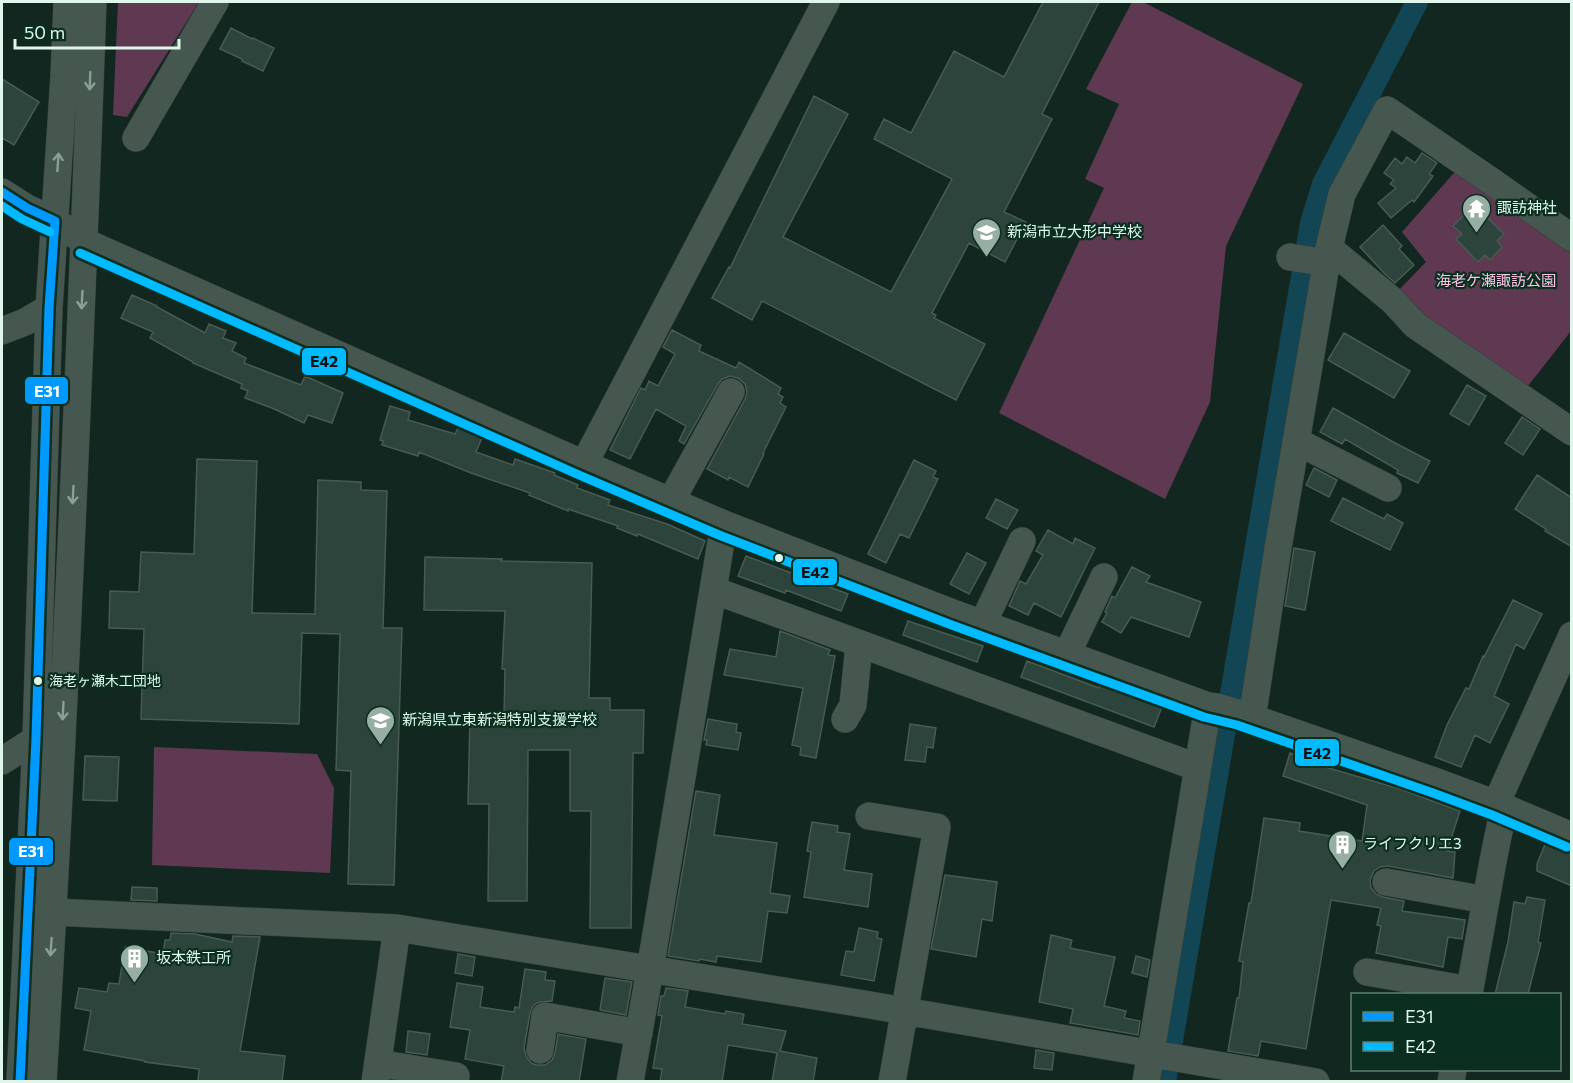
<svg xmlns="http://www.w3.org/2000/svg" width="1573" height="1083" viewBox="0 0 1573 1083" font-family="Commissioner,'Noto Sans JP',sans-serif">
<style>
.green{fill:#5f3951}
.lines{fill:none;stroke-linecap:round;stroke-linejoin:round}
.canal{stroke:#134655;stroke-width:22}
.building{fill:#2c443b;stroke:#485b53;stroke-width:1.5}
.minor-casing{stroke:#32413b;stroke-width:28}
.minor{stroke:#46574f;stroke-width:27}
.bus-1-casing{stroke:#0a2f20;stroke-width:14}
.bus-2-casing{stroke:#0a2f20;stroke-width:14}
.bus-1{stroke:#09f;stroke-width:9}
.bus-2{stroke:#0bf;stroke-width:9}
.oneway{stroke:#8a9f95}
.bus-dot{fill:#def7ea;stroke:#0a2f20;stroke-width:2}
.labels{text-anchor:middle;stroke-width:4.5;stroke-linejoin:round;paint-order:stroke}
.bus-label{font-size:14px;fill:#def7ea;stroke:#0a2f20;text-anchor:start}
.poi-label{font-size:15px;fill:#def7ea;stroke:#0a2f20;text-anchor:start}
.park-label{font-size:15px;fill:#fdc3e5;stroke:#0a2f20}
.line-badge{stroke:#0a2f20;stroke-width:2}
.badge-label{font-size:16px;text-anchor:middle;font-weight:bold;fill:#fff}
.pale-badge-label{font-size:16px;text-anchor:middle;font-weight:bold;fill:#111}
</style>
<rect width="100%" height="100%" fill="#12271f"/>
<path class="green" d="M118 2H199L127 117 113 115Z
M1132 2H1143L1303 84 1226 246 1210 402 1165 499 999 413 1104 188 1085 179 1119 104 1086 89Z
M1460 166 1571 249V331L1528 386 1418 316 1395 294 1426 262 1402 232Z
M154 747 317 754 334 788 330 873 152 865Z"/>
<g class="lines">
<path class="canal" d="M1165 1082 1311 223 1323 184 1417 2"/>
</g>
<path class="building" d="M1043 2H1099L1042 114 1052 119 1004 212 1026 222 1005 262 969 243 932 313 936 315 934 318 985 344 956 400 762 301 752 320 712 298 729 267 730 268 814 96 848 114 783 237 891 292 952 179 874 139 884 119 911 133 954 51 1004 77Z
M231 28 252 39 253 38 274 48 263 71 242 61V59L220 49Z
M2 79 39 102 14 145 2 138Z
M1422 153 1437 163 1429 174 1433 176 1414 202 1412 200 1391 218 1378 203 1396 188 1390 184 1394 180 1384 173 1395 158 1402 164 1407 157 1415 163Z
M1475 213 1481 219 1485 215 1504 234 1497 241 1502 247 1490 260 1485 255 1478 262 1456 239 1462 234 1453 226 1465 214 1469 218Z
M1383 225 1402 246 1399 249 1414 265 1395 283 1384 273 1360 247Z
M132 295 157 306V307L205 333 209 324 226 331 223 338 236 343 232 351 246 358 244 363 301 385 305 376 343 393 332 423 308 415 304 423 272 408 245 398 248 391 241 388 242 384 193 363V362L150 338 153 332 121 318Z
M672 330 701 345 699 351 736 368 739 362 781 388 778 394 783 397 780 403 786 407 763 453 764 454 748 487 729 477 728 480 707 469 745 399 747 392 745 384 738 378 730 376 722 379 718 384 684 444 679 441 686 426 656 409 630 459 610 450 641 388 645 390 649 381 658 386 675 354 663 347Z
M1344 333 1410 371 1394 398 1328 360Z
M1467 385 1486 396 1469 425 1450 414Z
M390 406 410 412 408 420 455 434 458 428 482 438 476 452 513 465 515 459 555 473 554 475 578 485 577 488 610 500 608 505 667 524 705 541 698 559 638 534 637 536 617 528 618 526 568 509V511L529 495 530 493 471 473 419 452 418 456 382 445 383 441 380 440Z
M1333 408 1395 443 1430 461 1418 483 1397 473 1398 470 1345 439 1342 444 1320 432Z
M1522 417 1540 429 1523 455 1505 443Z
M197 459 257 461 252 613 315 614 318 480 361 482V490L387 491 383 628H402L394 885 348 884 351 771 336 770 340 634 302 633 299 724 141 719 144 629 109 628 110 591 139 592 141 552 194 554Z
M914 460 936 471 933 477 938 479 909 538 900 534 886 563 868 554Z
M1314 468 1337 480 1329 497 1306 485Z
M1537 475 1572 498V547L1545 531 1546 529 1515 509Z
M1343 498 1384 519 1387 514 1403 523 1390 550 1331 521Z
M996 499 1018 510 1007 529 986 518Z
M1048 530 1073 544 1075 538 1095 548 1061 617 1034 603 1028 615 1009 606 1020 581 1026 584 1043 555 1036 551Z
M1294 548 1315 552 1305 610 1285 606Z
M967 553 986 563 969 594 950 584Z
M746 556 848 594 841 611 786 590 785 593 738 576Z
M425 557 502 559 501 561 592 563 589 698H610V710H644L643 753H633L631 928H590L591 811H570V750H528L527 901H488L489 804H468L470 717 504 718 505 669H502L505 611 424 610Z
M1132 567 1150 576 1146 582 1201 602 1189 637 1131 617 1121 633 1102 622 1107 613 1105 612 1112 596 1115 598Z
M1513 600 1542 614 1524 649 1516 644 1494 696 1509 704 1490 743 1475 735 1461 767 1435 757 1447 725 1466 688 1469 689 1483 656 1484 657Z
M908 621 983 646 977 662 903 635Z
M780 631 830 650 828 655 835 656 816 758 800 755 801 747 792 745 803 688 724 675 730 649 776 657Z
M1027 661 1099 688 1101 684 1162 707 1154 727 1021 677Z
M708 719 737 724 736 732 741 733 738 750 706 745 707 740H704Z
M910 724 936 728 933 748 927 747 925 762 905 760Z
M1290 753 1316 762 1315 764 1400 789 1460 811 1447 851 1455 852 1453 878 1388 866 1380 867 1374 871 1370 880 1371 888 1376 894 1383 897 1404 901 1402 911 1465 920 1462 939 1448 937 1443 967 1376 953 1381 926 1377 925 1381 908 1331 900 1306 1049 1261 1041 1258 1056 1228 1051 1237 998H1239L1243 962 1239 961 1249 903H1251L1264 818 1300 823 1299 831 1362 841 1367 805 1283 776Z
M85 756 119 757 117 801 83 800Z
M696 791 720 795 714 835 777 843 770 893 790 896 787 913 768 911 761 962 717 956 716 962 700 959 699 961 668 956Z
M812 822 838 826 837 832 850 834 844 870 872 874 868 907 804 897 811 852 807 851Z
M1546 842 1572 854V886L1537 871V864Z
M945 875 997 882 992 921 982 919 976 957 931 949Z
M132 887 157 888V901L131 900Z
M1527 897 1545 900 1538 942 1541 943 1528 994H1495L1508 942 1514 902 1525 904Z
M859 928 878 932 877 938 882 939 874 981 841 975 846 951 854 952Z
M171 933 195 934 232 942 233 936 260 937 240 1051 285 1056 282 1082H209L198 1080 199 1069 145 1062V1061L84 1050 91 1011 75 1008 79 988 107 992 109 983 119 984 125 947 163 954 165 940H170Z
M1051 935 1072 940 1070 948 1115 957 1104 1006 1126 1011 1124 1018 1140 1021 1138 1035 1070 1023 1073 1009 1039 1002Z
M458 954 475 957 472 976 455 973Z
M1136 956 1150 960 1147 977 1132 973Z
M525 969 546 972 545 980 555 981 552 1001 539 1002 533 1006 530 1013 524 1048 526 1056 531 1063 537 1065H545L552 1060 555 1053 558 1034 586 1039 579 1082H501L504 1066 465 1059 470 1030 450 1027 457 983 483 987 480 1007 514 1012 515 1007 519 1008Z
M605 978 632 982 626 1015 600 1010Z
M666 988 688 991 685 1007 725 1014 726 1011 744 1014 742 1024 786 1031 780 1051 817 1058 813 1082H772L777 1053 728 1045 722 1082H660L662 1069 653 1068 662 1016 658 1015 661 996H664Z
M408 1031 430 1034 427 1055 406 1052Z
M1036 1050 1054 1053 1052 1070 1034 1068Z"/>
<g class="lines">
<defs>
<path id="minor" d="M136 138 215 2
M2 192 27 208 55 221 85 242 584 464 724 524 953 613 1208 706 1217 707 1241 714 1437 782 1496 804 1572 836
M1329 248 1393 301 1415 325 1572 432
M1290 257 1327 263
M2 331 25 322 49 308
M1296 441 1388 488
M584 464 826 2
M671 501 731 392
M713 590 1188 764
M983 623 1022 541
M1067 654 1104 577
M845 719 853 705 859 644
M1252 719 1278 548 1329 248 1342 194 1387 110 1491 181 1572 238
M2 761 36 739
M1496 804 1572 635
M869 816 937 827 892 1082
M1386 882 1486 900
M53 912 397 928 864 1004 1316 1082
M1367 972 1470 990
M1469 994 1493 861 1504 807
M540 1050 545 1016 639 1033
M378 1063 456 1076
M20 1082 36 739 49 308 64 76 67 2
M43 1082C65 722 80 362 93 2
M375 1082 397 928
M630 1082 650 970 724 524
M1146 1082 1208 706
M1451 1082 1453 1070"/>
</defs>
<use href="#minor" class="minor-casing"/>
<use href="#minor" class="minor"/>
<defs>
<path id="bus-1" d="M2 192 27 208 55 221 49 308 36 739 20 1082"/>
<path id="bus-2" d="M2 206 22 219 50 232
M80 253 579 475 719 535 949 624 1204 717 1237 725 1433 793 1492 815 1567 847"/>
</defs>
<use href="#bus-1" class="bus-1-casing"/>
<use href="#bus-2" class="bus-2-casing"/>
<use href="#bus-1" class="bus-1"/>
<use href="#bus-2" class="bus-2"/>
</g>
<defs><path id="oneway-shaft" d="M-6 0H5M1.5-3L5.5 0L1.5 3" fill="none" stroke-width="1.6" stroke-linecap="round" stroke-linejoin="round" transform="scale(1.5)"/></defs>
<g class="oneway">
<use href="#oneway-shaft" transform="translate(90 81) rotate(92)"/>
<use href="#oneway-shaft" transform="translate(58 162) rotate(-86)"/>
<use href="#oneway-shaft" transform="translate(82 300) rotate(93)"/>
<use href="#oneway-shaft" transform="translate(73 495) rotate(93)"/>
<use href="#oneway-shaft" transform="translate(63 711) rotate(93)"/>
<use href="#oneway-shaft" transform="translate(51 947) rotate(94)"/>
</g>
<defs>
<symbol id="temple-pin" viewBox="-11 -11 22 30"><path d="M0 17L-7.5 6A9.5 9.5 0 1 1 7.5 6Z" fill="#97aea3" stroke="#0a2f20"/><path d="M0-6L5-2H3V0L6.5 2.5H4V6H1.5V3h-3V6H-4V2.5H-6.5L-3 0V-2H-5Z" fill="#fff"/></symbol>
<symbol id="school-pin" viewBox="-11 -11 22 30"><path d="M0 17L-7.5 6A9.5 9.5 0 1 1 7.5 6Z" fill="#97aea3" stroke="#0a2f20"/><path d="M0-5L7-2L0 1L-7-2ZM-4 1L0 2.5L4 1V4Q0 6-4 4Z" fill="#fff"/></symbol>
<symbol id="building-pin" viewBox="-11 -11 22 30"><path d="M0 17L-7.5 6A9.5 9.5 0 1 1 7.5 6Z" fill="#97aea3" stroke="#0a2f20"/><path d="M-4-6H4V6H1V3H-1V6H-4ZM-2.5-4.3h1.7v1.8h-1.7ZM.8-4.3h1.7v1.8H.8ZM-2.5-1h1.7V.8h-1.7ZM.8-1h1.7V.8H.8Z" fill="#fff"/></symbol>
</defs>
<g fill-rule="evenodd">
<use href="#temple-pin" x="1460" y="192" width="33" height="45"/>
<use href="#school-pin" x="970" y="216" width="33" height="45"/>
<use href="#school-pin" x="364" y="704" width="33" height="45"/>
<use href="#building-pin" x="1326" y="828" width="33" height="45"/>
<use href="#building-pin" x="118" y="942" width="33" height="45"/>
</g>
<g class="bus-dot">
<circle cx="779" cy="558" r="5"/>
<circle cx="38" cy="681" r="5"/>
</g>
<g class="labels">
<g class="bus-label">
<text x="49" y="686">海老ヶ瀬木工団地</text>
</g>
<g class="poi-label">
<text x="1497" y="213">諏訪神社</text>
<text x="1007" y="237">新潟市立大形中学校</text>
<text x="402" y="725">新潟県立東新潟特別支援学校</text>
<text x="1363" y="849">ライフクリエ3</text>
<text x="156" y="963">坂本鉄工所</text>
</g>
<g class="park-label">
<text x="1496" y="286">海老ケ瀬諏訪公園</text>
</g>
</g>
<g class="line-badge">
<rect x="301" y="347" width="46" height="29" rx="6" fill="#0bf"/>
<rect x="24" y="376" width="45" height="29" rx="6" fill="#09f"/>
<rect x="792" y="558" width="46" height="28" rx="6" fill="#0bf"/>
<rect x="1294" y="738" width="46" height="29" rx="6" fill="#0bf"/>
<rect x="8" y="837" width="46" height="29" rx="6" fill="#09f"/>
</g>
<g class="badge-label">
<text x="47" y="397">E31</text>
<text x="31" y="857">E31</text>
</g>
<g class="pale-badge-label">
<text x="324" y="367">E42</text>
<text x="815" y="578">E42</text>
<text x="1317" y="759">E42</text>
</g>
<rect width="1573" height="1083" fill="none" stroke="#def7ea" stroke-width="6"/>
<rect x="1351" y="993" width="210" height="78" fill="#0a2f20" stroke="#5f7f71" stroke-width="1.5"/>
<rect x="1363" y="1012" width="30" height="9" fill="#0099ff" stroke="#5f7f71" stroke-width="1.5"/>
<text x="1405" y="1023" font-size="18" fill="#def7ea">E31</text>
<rect x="1363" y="1042" width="30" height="9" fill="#00bbff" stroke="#5f7f71" stroke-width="1.5"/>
<text x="1405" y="1053" font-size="18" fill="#def7ea">E42</text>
<path d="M15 39v9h164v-9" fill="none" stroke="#def7ea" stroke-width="3"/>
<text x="24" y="39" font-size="18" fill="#def7ea" stroke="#0a2f20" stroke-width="4.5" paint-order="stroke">50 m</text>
</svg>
